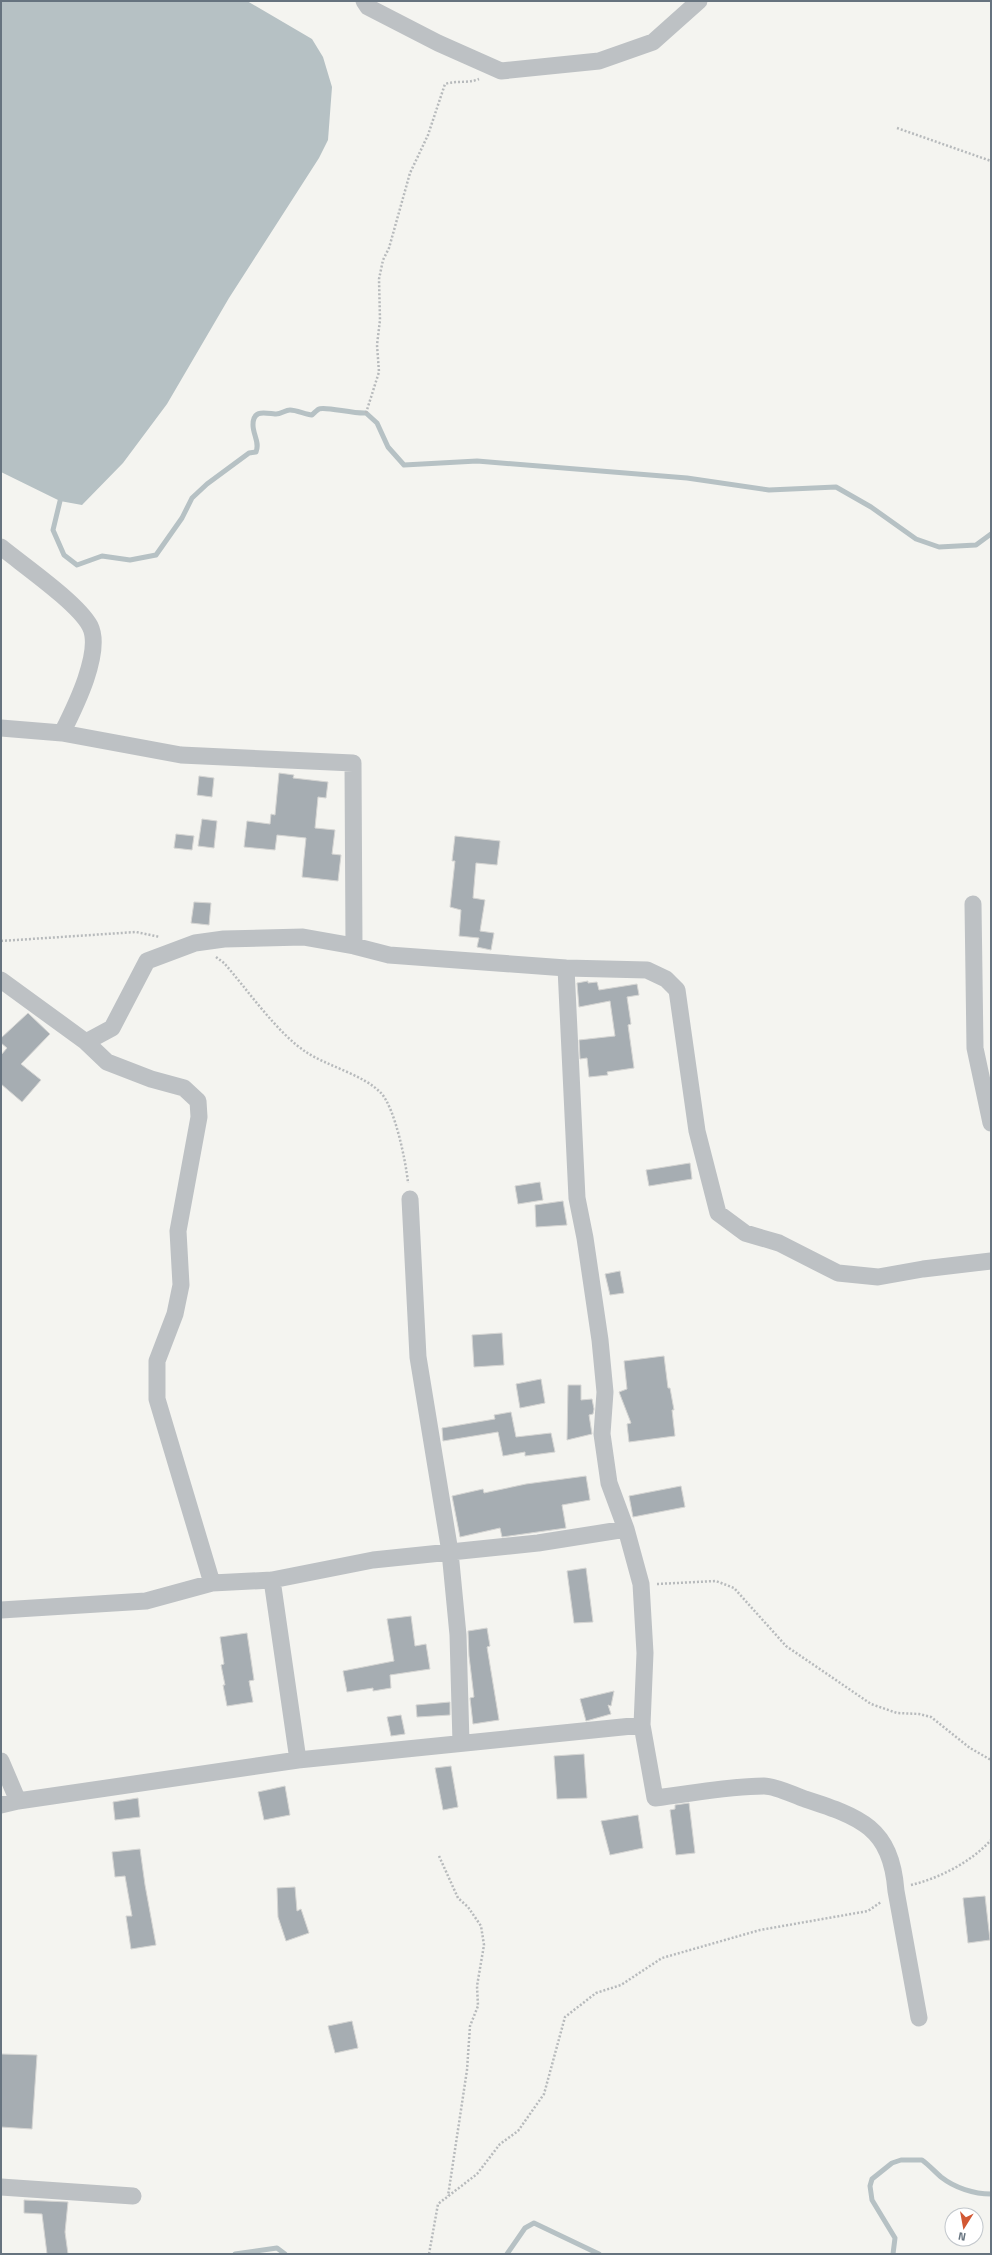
<svg xmlns="http://www.w3.org/2000/svg" width="992" height="2255" viewBox="0 0 992 2255" font-family="'Titillium Web',sans-serif">
<style>
.water{fill:#b6c1c4}
.lines{fill:none;stroke-linecap:round;stroke-linejoin:round}
.stream{stroke:#b6c1c4;stroke-width:5}
.building{fill:#a6adb2;stroke:#d5d5d3}
.path{stroke:#b7babc;stroke-width:2.5;stroke-dasharray:2 2;stroke-linecap:butt}
.street{stroke:#bdc1c4;stroke-width:17}
</style>
<rect width="100%" height="100%" fill="#f4f4f0"/>
<path class="water" d="M1 1H247L312 39 323 57 332 87 328 140 319 158 229 298 167 404 123 463 82 505 60 501 1 472Z"/>
<g class="lines">
<path class="stream" d="M60 501 53 530 64 555 77 565 102 556 130 560 156 555 182 518 192 498 207 484 249 453 256 452C260 442 253 435 253 425 253 409 265 413 275 414 280 415 285 410 290 410 296 410 305 414 312 415 314 413 317 410 319 409 325 406 353 414 366 413L377 423 388 447 404 465 477 461 687 478 769 490 836 487 871 507 916 539 939 547 976 545 991 534
M235 2254 277 2248 285 2254
M507 2254 525 2228 534 2223 599 2254
M893 2254 895 2238 872 2200 870 2186 872 2179 892 2163 901 2160H922C929 2165 934 2171 941 2177 955 2188 974 2194 991 2194"/>
</g>
<path class="building" d="M279 773 294 775 293 778 328 782 326 798 318 797 315 828 335 830 332 854 341 855 338 881 302 877 306 838 277 835 275 850 244 847 247 821 270 824 271 814 275 815Z
M199 776 214 778 212 797 197 795Z
M202 819 217 821 214 848 198 846Z
M176 834 194 836 192 850 174 848Z
M455 836 500 841 497 865 476 863 473 898 485 900 480 931 494 933 491 950 477 947 479 938 459 936 461 910 450 907 455 861H452Z
M194 902 211 903 209 925 191 923Z
M588 981V983L597 982 599 990 637 984 639 995 627 997 631 1024 628 1025 634 1068 607 1072 608 1075 589 1077 587 1058 580 1059 579 1040 615 1036 610 1001 579 1007 577 983Z
M28 1013 50 1034 21 1064 41 1080 22 1102 1 1084V1055L7 1048 1 1043V1038Z
M690 1163 692 1179 649 1186 646 1170Z
M540 1182 543 1200 518 1204 515 1186Z
M563 1201 567 1225 536 1227 535 1205Z
M620 1271 624 1293 610 1295 605 1274Z
M502 1333 504 1365 474 1367 472 1335Z
M664 1356 668 1388H670L674 1410H672L675 1436 629 1442 627 1424 631 1423 619 1392 627 1389 624 1361Z
M541 1379 545 1403 520 1408 516 1384Z
M568 1385H581V1400L592 1399 594 1409 593 1414 589 1415 592 1434 567 1440Z
M511 1412 516 1437 551 1433 555 1452 525 1456V1452L503 1456 498 1432 443 1441 442 1428 495 1419 494 1415Z
M586 1476 590 1500 562 1505 566 1528 502 1537 500 1528 460 1537 452 1496 483 1489 484 1493 526 1484Z
M681 1486 685 1507 633 1517 629 1496Z
M586 1568 593 1622 574 1623 567 1571Z
M411 1616 415 1646 426 1644 430 1669 390 1675 391 1688 373 1691V1688L347 1692 343 1671 394 1661 387 1619Z
M487 1628 490 1646 487 1647 499 1720 473 1724 470 1698 474 1697 469 1656 468 1631Z
M247 1633 254 1680 249 1681 253 1702 227 1706 223 1685H225L221 1665 224 1664 220 1637Z
M614 1691 611 1706 608 1705 611 1714 586 1721 580 1699Z
M450 1702V1715L417 1717 416 1705Z
M401 1715 405 1734 391 1736 387 1717Z
M584 1754 587 1798 557 1799 554 1756Z
M451 1766 458 1807 443 1810 435 1768Z
M285 1786 290 1815 264 1820 258 1792Z
M138 1798 140 1817 115 1820 113 1802Z
M689 1803 695 1853 676 1855 670 1810 675 1809V1805Z
M638 1815 643 1848 610 1855 601 1821Z
M140 1849 145 1885 156 1945 131 1949 126 1916H132L125 1876 115 1877 112 1852Z
M295 1887 297 1911 301 1909 309 1933 286 1941 278 1917 277 1888Z
M985 1896 990 1940 968 1943 963 1898Z
M352 2021 358 2048 335 2053 328 2026Z
M1 2054 37 2055 32 2129 1 2127Z
M24 2200 68 2202 65 2232 68 2254H47L42 2214 24 2213Z"/>
<g class="lines">
<path class="path" d="M897 128 991 161
M366 413 379 372 377 345 380 320 379 279 383 260 389 248 410 173 428 135 445 84C457 80 467 84 479 79
M1 941 136 932 160 937
M216 957 224 963C247 989 277 1033 306 1052 327 1066 364 1075 381 1093 395 1108 406 1162 408 1183
M657 1584 716 1581 734 1588 786 1646 871 1704 897 1713 919 1714 931 1717 970 1748 991 1760
M439 1856 458 1898 468 1907 481 1926 484 1945 477 1986 478 2006 470 2026 467 2070 448 2196
M911 1885C940 1878 971 1862 991 1840
M429 2254 438 2204 477 2174 500 2144 518 2131 544 2094 565 2017 596 1993 621 1985 662 1958 760 1930 868 1911 881 1902"/>
<path class="street" d="M364 1 368 7 438 43 501 71 599 61 653 42 699 1
M1 547C23 565 78 603 90 626 103 652 74 709 62 733
M1 728 62 733 181 755 353 763 354 946
M973 904 975 1048 991 1123
M566 968 577 1198 585 1238 600 1340 605 1392 602 1434 609 1483 626 1529 641 1584 645 1653 642 1725 655 1798C690 1794 728 1786 764 1786 776 1786 793 1795 805 1799 860 1817 891 1827 896 1891L919 2018
M1 980 86 1042 107 1062 151 1079 184 1088 198 1101 199 1117 178 1231 181 1285 175 1314 157 1361V1399L212 1583
M86 1042 112 1028 147 961 195 943 224 939 303 937 354 946 389 955 566 968 647 970 666 979 677 990 697 1131 718 1213 745 1233 779 1243 838 1273 878 1277 923 1269 991 1261
M410 1199 418 1357 450 1552 458 1635 461 1743
M272 1580 298 1760
M1 1610 146 1601 212 1583 272 1580 373 1560 538 1543 626 1529
M1 1761 18 1801
M1 1805 18 1801 298 1760 642 1725
M1 2187 133 2196"/>
</g>
<rect width="992" height="2255" fill="none" stroke="#66737f" stroke-width="4"/>
<g transform="translate(964 2227) rotate(191)"><circle r="19" fill="#ffffff" stroke="#c2c7cc"/>
<path d="M0-3L7 15L0 10L-7 15Z" fill="#d25833"/>
<text y="-6" font-size="11" font-weight="bold" text-anchor="middle" fill="#66737f">N</text>
</g>
</svg>
